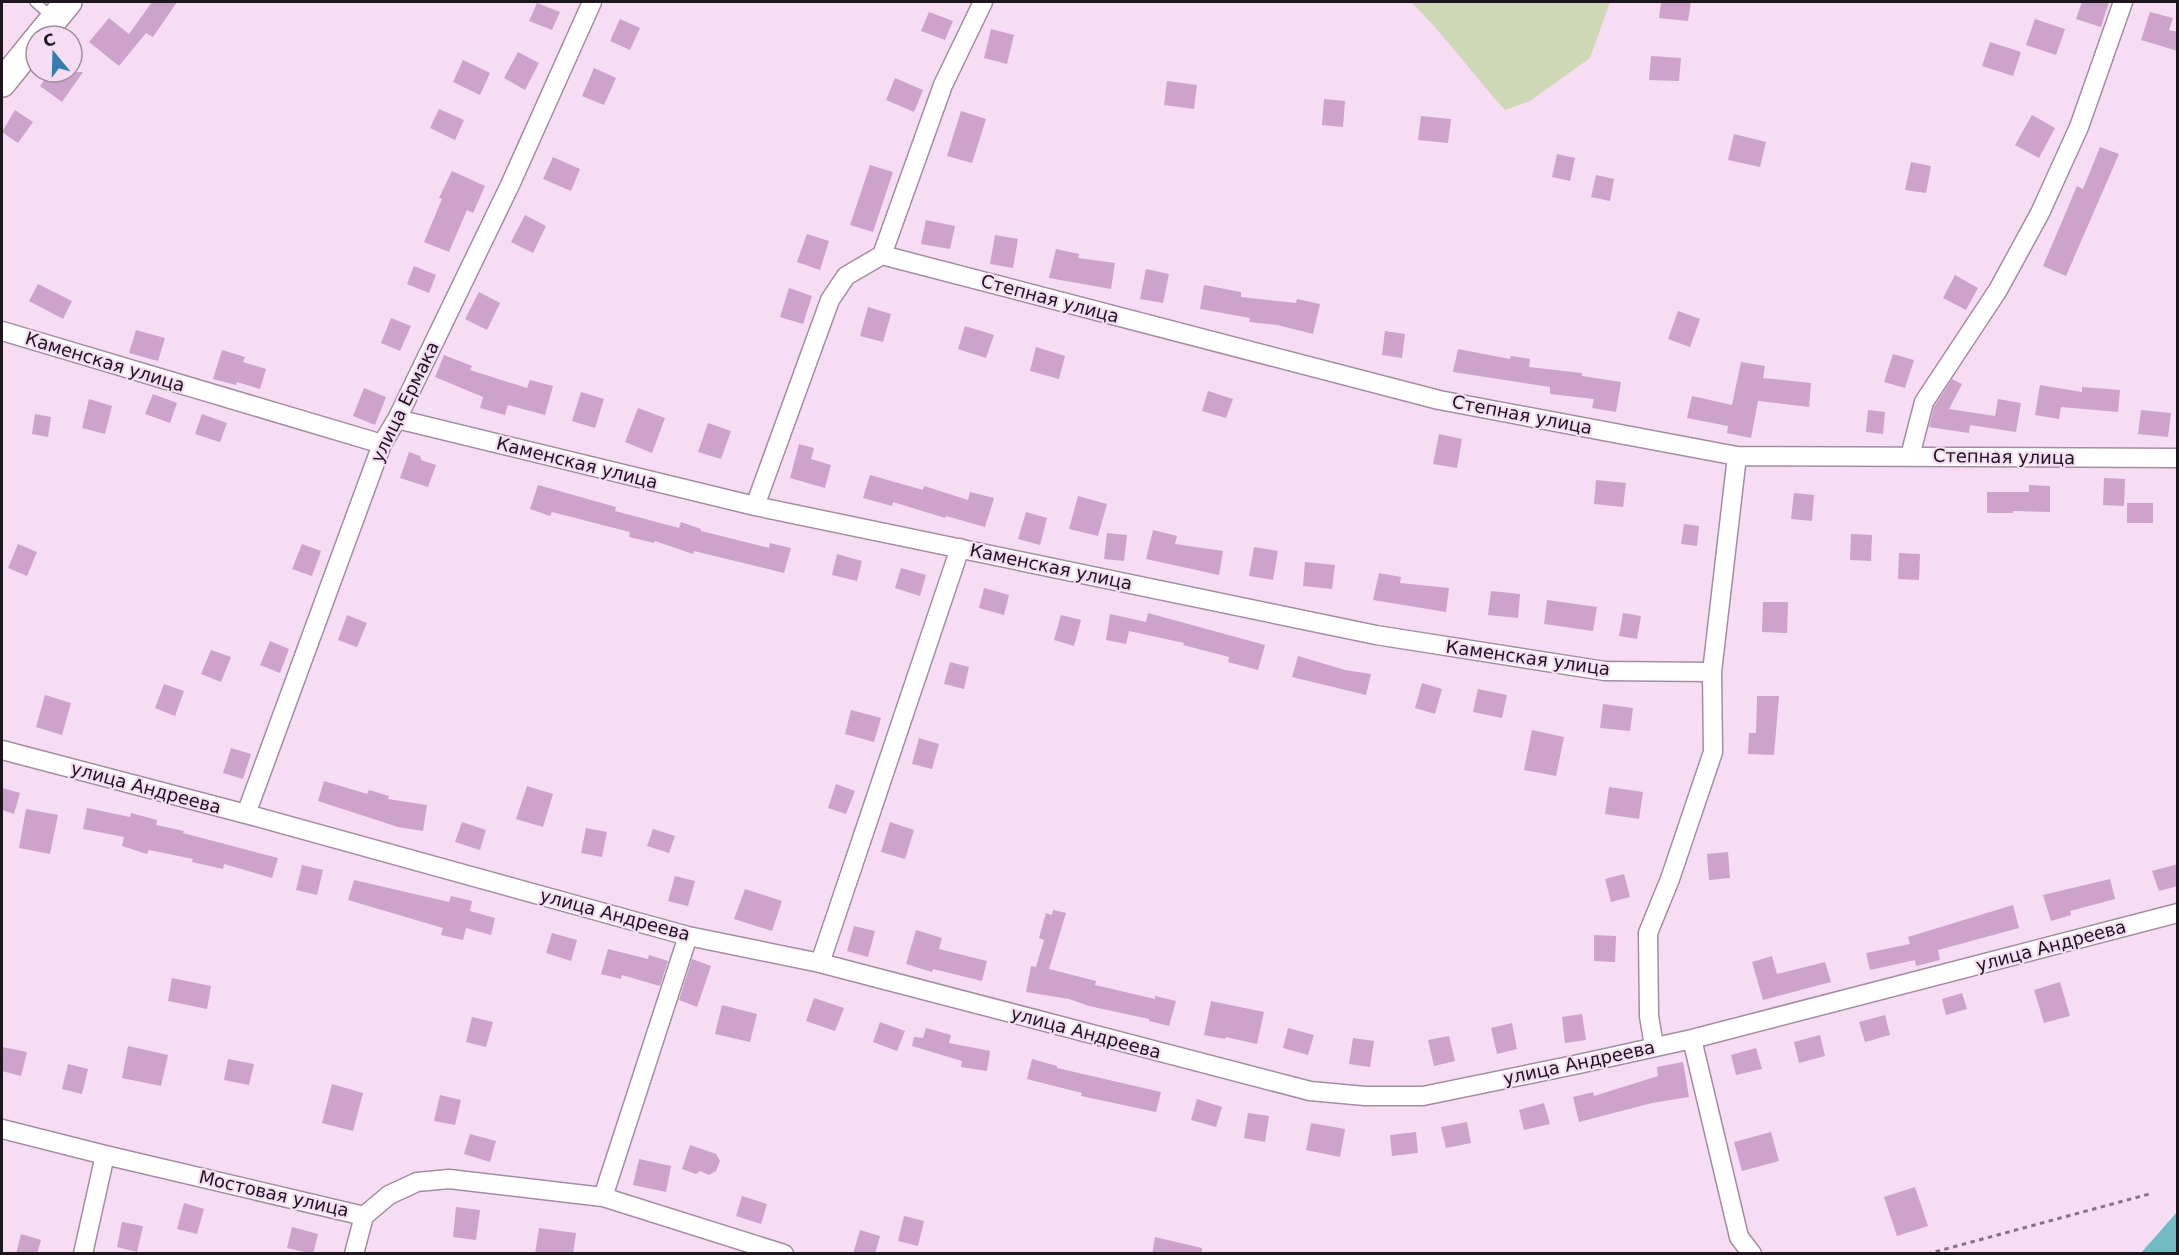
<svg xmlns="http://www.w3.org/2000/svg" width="2179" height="1255" viewBox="0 0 2179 1255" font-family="'DejaVu Sans',sans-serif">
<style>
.green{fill:#cfd8b6}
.water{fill:#71bcc3}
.building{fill:#cda2cb}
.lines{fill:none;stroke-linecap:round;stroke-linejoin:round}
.service-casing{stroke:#a48da2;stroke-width:12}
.minor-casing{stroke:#a48da2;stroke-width:21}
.secondary-casing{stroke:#a48da2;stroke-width:30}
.path{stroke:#847483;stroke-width:3;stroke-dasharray:4.5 4.5;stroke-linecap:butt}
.service{stroke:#fff;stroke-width:9}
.minor{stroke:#fff;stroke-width:18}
.secondary{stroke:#fff;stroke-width:27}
.labels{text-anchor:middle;stroke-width:4.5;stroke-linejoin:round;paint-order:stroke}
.street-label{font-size:18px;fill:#1e161e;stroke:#f6ddf4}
</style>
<rect width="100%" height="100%" fill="#f6ddf4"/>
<path class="green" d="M1411 2H1610L1590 58 1530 101 1505 110C1473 75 1445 35 1411 2Z"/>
<path class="water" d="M2177 1212V1253H2141Z"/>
<path class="building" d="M152 2H177L153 37 146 33 119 66 89 42 109 18 129 34Z
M1661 2H1691L1688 21 1659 18Z
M2082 2H2109L2101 27 2076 19Z
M537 3 560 12 552 30 529 21Z
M929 12 953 21 945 40 921 31Z
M2150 12 2173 18 2169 30 2178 32V51L2141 40Z
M620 19 640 28 630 50 610 41Z
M2035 19 2065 29 2056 55 2026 45Z
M991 29 1014 35 1007 64 984 58Z
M1990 42 2021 52 2013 76 1982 66Z
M518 52 539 63 525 90 504 78Z
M1651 56 1681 58 1679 81 1649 80Z
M463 60 490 73 480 95 453 82Z
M594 68 616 78 604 105 582 96Z
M50 72H83L62 102 40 86Z
M895 78 923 90 914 112 886 100Z
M1167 81 1197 85 1194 109 1164 105Z
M1324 99 1345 101 1343 127 1322 125Z
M439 109 464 120 455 140 430 128Z
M15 110 33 122 18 143 2 132Z
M961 111 986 119 972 163 947 156Z
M2032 115 2055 128 2039 158 2015 145Z
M1421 116 1451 119 1448 143 1418 140Z
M1734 134 1766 142 1760 167 1728 160Z
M2100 147 2119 154 2066 276 2043 266 2077 186 2083 189Z
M1557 154 1575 158 1570 181 1552 177Z
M553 157 580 169 571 191 543 179Z
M1911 162 1931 166 1926 193 1905 190Z
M870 165 893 172 873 232 850 225Z
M452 171 485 186 473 213 467 210 449 252 424 242 442 199 439 198Z
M1596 175 1614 179 1610 201 1591 197Z
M525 215 546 226 533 253 511 242Z
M926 220 955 226 950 249 921 244Z
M807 234 829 241 820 270 797 262Z
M995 235 1018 239 1013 268 990 264Z
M1056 249 1079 254 1078 258 1115 263 1111 289 1049 278Z
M414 266 436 275 429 293 407 284Z
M1146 269 1169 274 1163 303 1140 299Z
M1955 275 1978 288 1966 310 1943 298Z
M38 284 72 301 63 319 29 301Z
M1204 285 1241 292V297L1296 303 1297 299 1320 304 1313 334 1277 325 1249 322 1250 318 1200 309Z
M789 288 812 296 803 324 780 317Z
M479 292 500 303 487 330 465 319Z
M868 307 891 314 883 342 860 336Z
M1678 311 1700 319 1690 347 1668 339Z
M391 318 411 326 400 351 381 343Z
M965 326 994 335 986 358 958 349Z
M136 330 165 338 158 361 129 353Z
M1385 331 1405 334 1402 358 1382 355Z
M1036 347 1065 356 1059 379 1030 371Z
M1458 349 1510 359 1511 356 1530 359 1529 367 1582 373V376L1621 382 1616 412 1592 408 1594 399 1550 394V387L1453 372Z
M222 350 245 357 243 362 266 369 260 389 237 382 236 385 213 379Z
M1893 354 1914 360 1905 388 1884 382Z
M444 355 472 366 470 370 527 388 530 380 553 386 545 415 508 405 505 415 480 408 483 397 435 377Z
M1741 362 1765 366 1763 378 1811 383 1809 407 1758 401 1751 438 1727 433 1728 426 1687 418 1692 396 1732 405Z
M1952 379 1962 384 1949 409 1995 416 1998 399 2021 403 2016 432 1970 425 1969 433 1929 427 1934 407Z
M2040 385 2082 392V387L2120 390 2118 412 2061 407 2059 419 2035 415Z
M364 388 386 397 375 425 353 416Z
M1208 391 1233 399 1226 418 1202 411Z
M581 392 604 399 595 428 572 421Z
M153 394 177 403 170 423 145 414Z
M89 399 112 406 105 434 82 428Z
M638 408 665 418 652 453 625 442Z
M1868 410 1885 412 1883 434 1866 432Z
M2141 410 2171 413 2168 437 2138 434Z
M35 414 51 417 48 437 32 434Z
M202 414 227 423 220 442 195 434Z
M708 423 731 431 721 459 698 452Z
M1439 434 1462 439 1457 468 1433 464Z
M799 444 814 448 811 459 831 465 825 488 790 478Z
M409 452 420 456 421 460 436 465 428 487 400 478Z
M870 475 923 490 924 486 968 500 970 492 994 498 985 527 946 516 945 518 893 502 892 506 863 498Z
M2104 478 2125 479 2124 506 2103 505Z
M1596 480 1626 483 1623 507 1594 504Z
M538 485 616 507 615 511 679 528 681 522 701 529V531L769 548 770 543 791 548 784 573 694 551 693 554 655 541 654 543 629 537 630 532 552 512 550 516 530 509Z
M2029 485 2050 486V512L2013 511V513H1987V492H2029Z
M1794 493 1814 495 1812 521 1791 519Z
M1078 496 1107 504 1098 536 1069 529Z
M2127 503H2153V523H2127Z
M1026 512 1047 518 1040 545 1018 539Z
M1684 524 1699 526 1697 546 1681 544Z
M1153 530 1177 536 1175 544 1223 551 1219 575 1146 559Z
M1107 533 1127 535 1124 561 1104 559Z
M1851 534 1872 535 1871 561 1850 560Z
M18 544 37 552 27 576 8 568Z
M302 544 321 551 312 576 292 569Z
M1254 547 1278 551 1273 580 1249 576Z
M1899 553 1920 554 1919 580 1898 579Z
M837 554 862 561 857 581 832 575Z
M1305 562 1335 565 1332 589 1303 586Z
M901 568 926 575 920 596 895 588Z
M1379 573 1401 577 1400 583 1449 588 1446 612 1373 600Z
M984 588 1009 595 1004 615 979 608Z
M1491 591 1520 594 1518 618 1488 615Z
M1547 600 1597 607 1593 631 1544 624Z
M1763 602H1788L1787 633 1762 632Z
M1148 613 1265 645 1258 670 1228 662 1229 657 1183 645 1184 643 1129 631 1126 644 1106 640 1110 614 1146 622Z
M1623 613 1641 616 1637 639 1619 636Z
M347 615 367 623 357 647 338 640Z
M1061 615 1081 620 1074 646 1054 640Z
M270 641 289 649 280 673 260 665Z
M211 650 231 657 221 682 201 674Z
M1298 656 1345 670 1371 674 1366 695 1292 677Z
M950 662 969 667 964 689 944 684Z
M1422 683 1442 689 1435 714 1415 708Z
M164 684 184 691 175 716 155 708Z
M1478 689 1507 695 1502 718 1473 712Z
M45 695 71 703 62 735 36 727Z
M1757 696H1779L1774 755 1748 754 1749 733H1756Z
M1603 704 1633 708 1630 731 1600 728Z
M851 710 881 718 874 742 845 734Z
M1532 730 1564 737 1556 776 1524 770Z
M919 738 939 744 932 769 912 764Z
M231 748 251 754 243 779 223 773Z
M324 781 367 794 369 790 389 796 388 799 427 805 423 831 398 827 318 801Z
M836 784 855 791 846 814 828 808Z
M527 786 553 794 543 827 516 819Z
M1609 787 1643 792 1639 819 1605 814Z
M2 788 20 793 14 814 2 810Z
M87 808 130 817 131 813 157 820 156 825 184 831 183 833 278 858 272 878 224 864 223 869 192 862 193 859 149 850 147 854 122 846 124 837 83 829Z
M26 809 58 815 50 854 19 848Z
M462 822 486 830 480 850 455 842Z
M890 822 914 830 905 859 881 852Z
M586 828 607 832 602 857 581 853Z
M653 829 675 836 669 853 647 846Z
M1728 852 1730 878 1709 880 1707 854Z
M2178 864V886L2159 891 2152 871Z
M302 865 323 870 317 895 296 890Z
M1624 874 1630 897 1611 902 1605 879Z
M675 876 695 881 688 906 668 901Z
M2110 879 2115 899 2070 911 2071 915 2051 921 2043 895Z
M354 880 449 902 451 896 472 901 470 911 495 918 491 935 466 928 463 940 441 935 443 928 348 900Z
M745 889 782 901 772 931 734 919Z
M2013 905 2019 928 1938 950 1940 960 1916 966 1915 960 1870 970 1866 953 1910 944 1908 937Z
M1053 910 1066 913 1049 969 1096 981 1095 985 1155 999V996L1176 1001 1169 1026 1149 1021V1019L1089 1006 1069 999 1026 992 1031 966 1036 967 1044 940 1039 938 1046 913 1052 915Z
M854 926 875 931 868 957 847 951Z
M916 930 942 938 939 949 987 961 982 981 933 969 932 972 906 964Z
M552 933 577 940 571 961 546 953Z
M1594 935 1616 936 1615 962 1594 961Z
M608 949 648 959 649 955 668 961 660 986 622 975 621 979 601 974Z
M1772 956 1777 974 1825 962 1831 982 1763 1000 1752 962Z
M692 959 711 966 697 1007 679 1000Z
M172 978 211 986 207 1009 168 1001Z
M2060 982 2070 1016 2044 1023 2034 990Z
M1962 993 1967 1009 1946 1015 1942 999Z
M814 998 844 1008 835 1031 806 1021Z
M1211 1001 1264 1012 1257 1044 1226 1037 1225 1039 1204 1035Z
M722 1005 757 1014 750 1042 715 1034Z
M1582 1014 1586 1040 1565 1043 1562 1017Z
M1885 1015 1890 1035 1865 1042 1859 1022Z
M472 1017 493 1022 486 1047 466 1042Z
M880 1022 905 1031 897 1051 873 1042Z
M1512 1023 1517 1049 1497 1054 1491 1028Z
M926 1028 951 1035 949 1043 990 1051 987 1071 961 1067 962 1061 912 1046 914 1037 923 1038Z
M1288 1028 1314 1035 1308 1055 1283 1048Z
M1820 1035 1825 1056 1799 1063 1794 1042Z
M1449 1036 1455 1061 1434 1066 1428 1040Z
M1353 1038 1374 1041 1370 1067 1349 1064Z
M128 1046 168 1055 161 1086 122 1078Z
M2 1047 27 1052 21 1076 2 1071Z
M1756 1048 1762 1069 1736 1075 1731 1055Z
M228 1059 254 1064 249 1085 224 1080Z
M1032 1059 1057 1066V1068L1161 1092 1156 1112 1081 1096 1082 1093 1027 1079Z
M1683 1062 1689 1097 1652 1103 1579 1122 1573 1097 1593 1092 1594 1096 1658 1076 1657 1067Z
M68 1064 88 1069 82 1094 62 1089Z
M332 1084 363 1093 353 1131 322 1123Z
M440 1095 461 1100 455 1125 434 1121Z
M1197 1099 1222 1107 1216 1127 1191 1120Z
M1544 1103 1550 1124 1524 1130 1519 1110Z
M1248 1113 1269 1116 1265 1142 1244 1138Z
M1467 1122 1471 1143 1446 1148 1441 1127Z
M1311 1123 1345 1129 1340 1157 1306 1150Z
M1416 1132 1418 1153 1392 1156 1390 1135Z
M1771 1132 1779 1161 1742 1171 1734 1142Z
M470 1134 496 1141 490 1162 464 1154Z
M690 1145 716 1154 720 1161 716 1171 709 1175 700 1171 696 1174 682 1169Z
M639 1159 671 1166 666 1192 633 1185Z
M1915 1187 1928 1226 1897 1236 1884 1197Z
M742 1196 767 1204 761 1224 736 1216Z
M184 1203 204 1209 197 1234 177 1229Z
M456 1207 480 1210 476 1240 453 1237Z
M904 1216 924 1221 918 1246 898 1241Z
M122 1222 143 1226 137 1252 117 1247Z
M292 1227 318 1234 313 1254 287 1248Z
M539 1228 576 1233 573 1254H535Z
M860 1230 880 1236 875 1254H853Z
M21 1234 41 1240 37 1254H16Z
M1155 1237 1202 1248V1254H1152Z"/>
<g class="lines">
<defs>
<path id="service" d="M35 2 52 17"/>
<path id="minor" d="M882 255 1439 400 1737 456 2178 458
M2 331 382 444
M397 419 755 506 1376 635 1605 671 1712 672
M1910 456 1924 402 1998 290 2040 213 2079 127 2123 2
M755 506 830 300 846 276 882 255 943 85 983 2
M2 750 246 814 688 936 820 963 1310 1091 1365 1096H1423L1579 1064 1692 1039 2178 913
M246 814 382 444 397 419 510 185 592 2
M820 963 960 548
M1692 1039 1739 1237 1752 1254
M1654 1046 1649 1016 1648 933 1670 879 1713 752 1712 672 1737 456
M2 1129 105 1155 364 1216 389 1195 417 1182 449 1179 603 1197 784 1254
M603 1197 688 936
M83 1254 105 1155
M354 1254 364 1216"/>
<path id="secondary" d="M40 36 68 2
M2 83 36 41"/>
</defs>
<use href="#service" class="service-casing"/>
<use href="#minor" class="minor-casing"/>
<use href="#secondary" class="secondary-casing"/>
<path class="path" d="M1927 1254 2153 1193"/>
<use href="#service" class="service"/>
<use href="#minor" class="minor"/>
<use href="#secondary" class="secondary"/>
</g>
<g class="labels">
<g class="street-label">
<text transform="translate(1050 299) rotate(15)" y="6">Степная улица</text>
<text transform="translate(105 362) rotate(17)" y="6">Каменская улица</text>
<text transform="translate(405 402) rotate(-64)" y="6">улица Ермака</text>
<text transform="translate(1522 415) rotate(11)" y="6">Степная улица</text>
<text transform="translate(2004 457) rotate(1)" y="6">Степная улица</text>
<text transform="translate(577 463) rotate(14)" y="6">Каменская улица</text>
<text transform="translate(1051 567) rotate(12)" y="6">Каменская улица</text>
<text transform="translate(1528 658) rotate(8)" y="6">Каменская улица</text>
<text transform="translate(146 788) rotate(15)" y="6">улица Андреева</text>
<text transform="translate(615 915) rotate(15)" y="6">улица Андреева</text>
<text transform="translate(2051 946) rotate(-15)" y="6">улица Андреева</text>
<text transform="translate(1086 1033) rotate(15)" y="6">улица Андреева</text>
<text transform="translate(1579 1063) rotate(-12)" y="6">улица Андреева</text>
<text transform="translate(274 1194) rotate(13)" y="6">Мостовая улица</text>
</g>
</g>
<rect width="2179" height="1255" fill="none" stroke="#1e161e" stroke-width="6"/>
<g transform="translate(54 54) rotate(341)"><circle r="28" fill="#f6ddf4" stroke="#a08d9e" stroke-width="1.5"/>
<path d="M0-4.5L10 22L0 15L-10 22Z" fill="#337cb0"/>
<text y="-9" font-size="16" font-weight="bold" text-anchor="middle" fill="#1e161e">С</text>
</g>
</svg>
